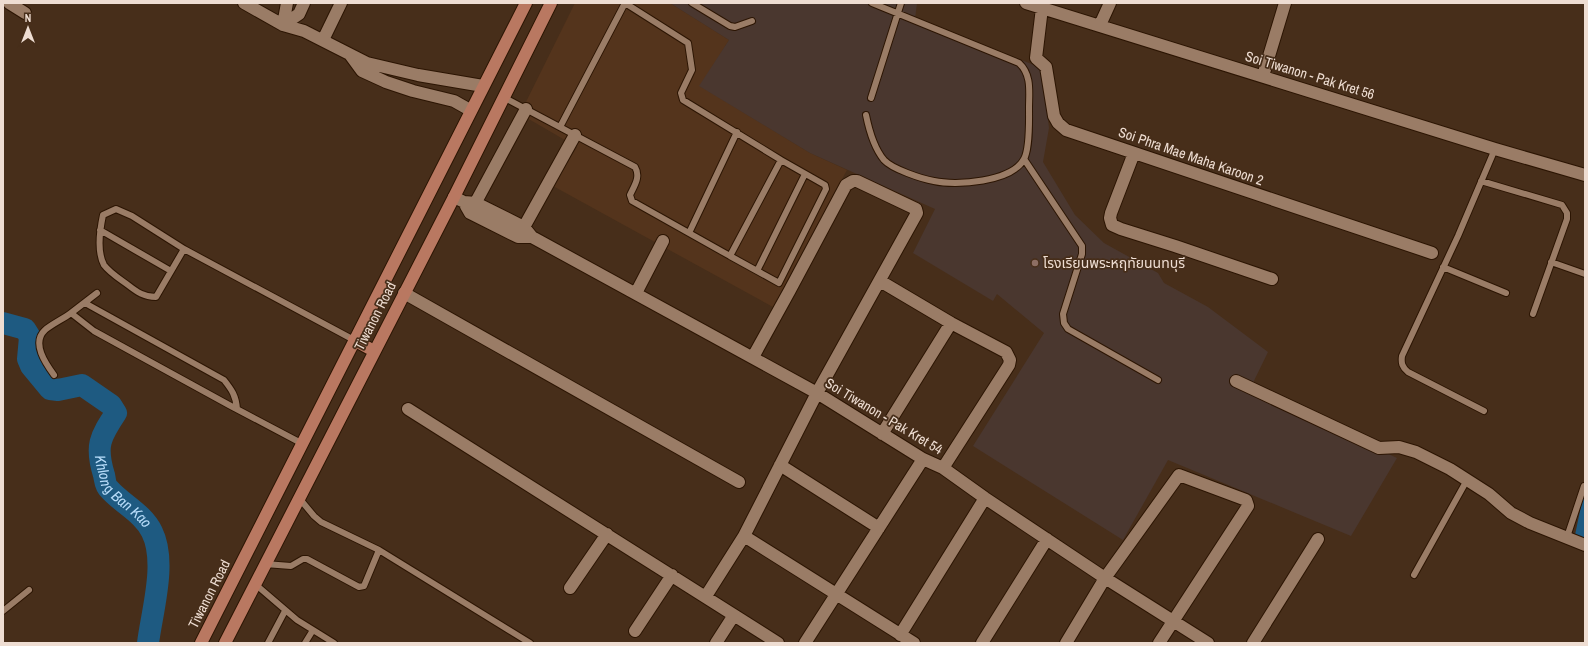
<svg xmlns="http://www.w3.org/2000/svg" width="1588" height="646" viewBox="0 0 1588 646" font-family="'Archivo Narrow','Noto Sans Thai',sans-serif">
<style>
.built{fill:#54341c}
.education{fill:#4a372f}
.water{fill:#1e5a81}
.lines{fill:none;stroke-linecap:round;stroke-linejoin:round}
.river{stroke:#1e5a81;stroke-width:22}
.lane-casing{stroke:#2c1503;stroke-width:8}
.street-casing{stroke:#2c1503;stroke-width:14}
.primary-casing{stroke:#2c1503;stroke-width:14}
.lane{stroke:#9a7c66;stroke-width:6}
.street{stroke:#9a7c66;stroke-width:12}
.primary{stroke:#b97861;stroke-width:12}
.education-dot{fill:#8d6e63;stroke:#472e1a;stroke-width:1.5}
.labels{text-anchor:middle;stroke-width:3.5;stroke-linejoin:round;paint-order:stroke}
.street-label{font-size:14px;fill:#eeddd2;stroke:#472e1a}
.poi-label{font-size:14px;fill:#eeddd2;stroke:#472e1a;text-anchor:start}
.water-label{font-size:15px;font-style:italic;fill:#b7dcf9;stroke:#472e1a}
</style>
<rect width="100%" height="100%" fill="#472e1a"/>
<path class="built" d="M575 3H670L729 40 700 86 810 153 847 170 773 307 553 186 577 147 520 114Z"/>
<path class="education" d="M670 3H917L915 19 1042 68 1049 128 1043 162 1075 215 1104 243 1158 273 1164 283 1208 307 1268 352 1250 389 1397 458 1351 536 1168 460 1123 540 973 446 1044 333 997 294 993 301 913 253 935 209 810 153 699 86 729 40Z"/>
<path class="water" d="M1585 487V542L1575 535Z"/>
<g class="lines">
<path class="river" id="s1" d="M3 323 25 329 30 337 28 359 31 366 50 389 58 390 82 385 111 405 116 413C100 437 95 446 104 475 105 479 105 486 109 489 122 504 143 513 152 532 167 562 152 611 148 643"/>
<defs>
<path id="lane" d="M692 3 730 26 735 27 752 21
M503 97 635 167C641 177 634 186 630 195L632 201 730 256 781 160 683 100 681 93 692 70 688 43 625 3
M871 98 901 3
M866 115C869 130 874 148 884 160 892 169 922 179 934 181 956 186 1012 182 1024 159 1030 148 1029 121 1029 108 1029 92 1032 75 1019 63L872 3
M560 127 625 3
M1024 159 1082 246V254L1063 314 1064 323 1068 329 1158 380
M1481 181 1562 205 1567 213V219L1533 314
M116 209 132 216 184 249 156 297C144 297 137 292 128 285 120 279 110 273 104 265 97 252 100 229 103 215Z
M100 230 171 271
M689 233 737 132
M184 249 354 340
M730 256 779 283 826 189 825 185 781 160
M1551 262 1585 274
M1443 267 1506 293
M757 271 805 174
M97 293 71 313 94 331 229 405 301 443
M85 303 224 380C232 390 236 396 237 409
M54 375C46 364 31 343 45 330 52 324 63 319 71 313
M1484 411 1408 372C1402 367 1401 363 1402 356L1458 236 1495 149
M1567 537 1584 486
M379 550 530 643
M265 564 291 566 303 559H307L359 587 364 586 379 550 321 522 314 516 299 498
M1414 575 1467 480
M255 584 297 620 334 643
M3 611 29 590
M268 643 285 611
M305 643 313 630"/>
<path id="street" d="M9 3 25 13
M244 3 283 25 304 31 367 63 418 75 483 86
M1026 3 1495 149 1585 175
M1042 8 1036 58 1046 67 1054 116 1058 123 1066 130 1432 253
M283 25 299 14 304 3
M283 25 287 3
M1100 25 1110 3
M323 40 341 3
M351 56 362 71 386 82 413 91 454 101 470 110
M1263 76 1285 3
M1134 153 1111 213 1110 218 1112 225 1121 229 1175 246 1272 279
M454 197 464 202 476 203 524 227 532 237 817 393 923 459 943 468 985 498 1105 578 1208 643
M466 206 470 213 518 237H532
M470 213 526 109
M524 227 575 135
M880 281 951 323 1006 352 1010 360 1009 365 943 468
M404 293 739 482
M636 293 663 241
M1236 381 1379 448 1399 447 1416 452 1450 469 1489 494 1511 513 1530 523 1585 545
M408 409 778 643
M882 434 951 323
M780 465 879 528
M744 536 914 643
M570 588 607 534
M706 596 744 536 817 393 917 213 916 209 857 181H853L846 185 790 290 753 357
M635 631 672 575
M900 635 985 498
M716 643 734 615
M805 643 923 459
M982 643 1047 539
M1066 643 1105 578 1179 475 1246 500 1248 506 1159 643
M1253 643 1318 539"/>
<path id="primary" d="M354 340 374 351
M201 643 526 3
M225 643 454 197 551 3"/>
</defs>
<use href="#lane" class="lane-casing"/>
<use href="#street" class="street-casing"/>
<use href="#primary" class="primary-casing"/>
<use href="#lane" class="lane"/>
<use href="#street" class="street"/>
<use href="#primary" class="primary"/>
</g>
<circle class="education-dot" cx="1035" cy="263" r="4"/>
<g class="labels">
<g class="street-label">
<text transform="translate(1310 75) rotate(17)" y="5">Soi Tiwanon - Pak Kret 56</text>
<text transform="translate(1191 156) rotate(19)" y="5">Soi Phra Mae Maha Karoon 2</text>
<text transform="translate(375 316) rotate(-63)" y="5">Tiwanon Road</text>
<text transform="translate(884 416) rotate(31)" y="5">Soi Tiwanon - Pak Kret 54</text>
<text transform="translate(209 594) rotate(-63)" y="5">Tiwanon Road</text>
</g>
<g class="poi-label">
<text x="1043" y="268">โรงเรียนพระหฤทัยนนทบุรี</text>
</g>
<g class="water-label">
<text dy="5" stroke="none"><textPath href="#s1" startOffset="260">Khlong Ban Kao</textPath></text>
</g>
</g>
<rect width="1588" height="646" fill="none" stroke="#eeddd2" stroke-width="8"/>
<g transform="translate(28 28)" stroke="#472e1a" stroke-width="3" paint-order="stroke">
<path d="M0-3L7 15L0 10L-7 15Z" fill="#eeddd2"/>
<text y="-6" font-size="11" font-weight="bold" text-anchor="middle" fill="#eeddd2">N</text>
</g>
</svg>
